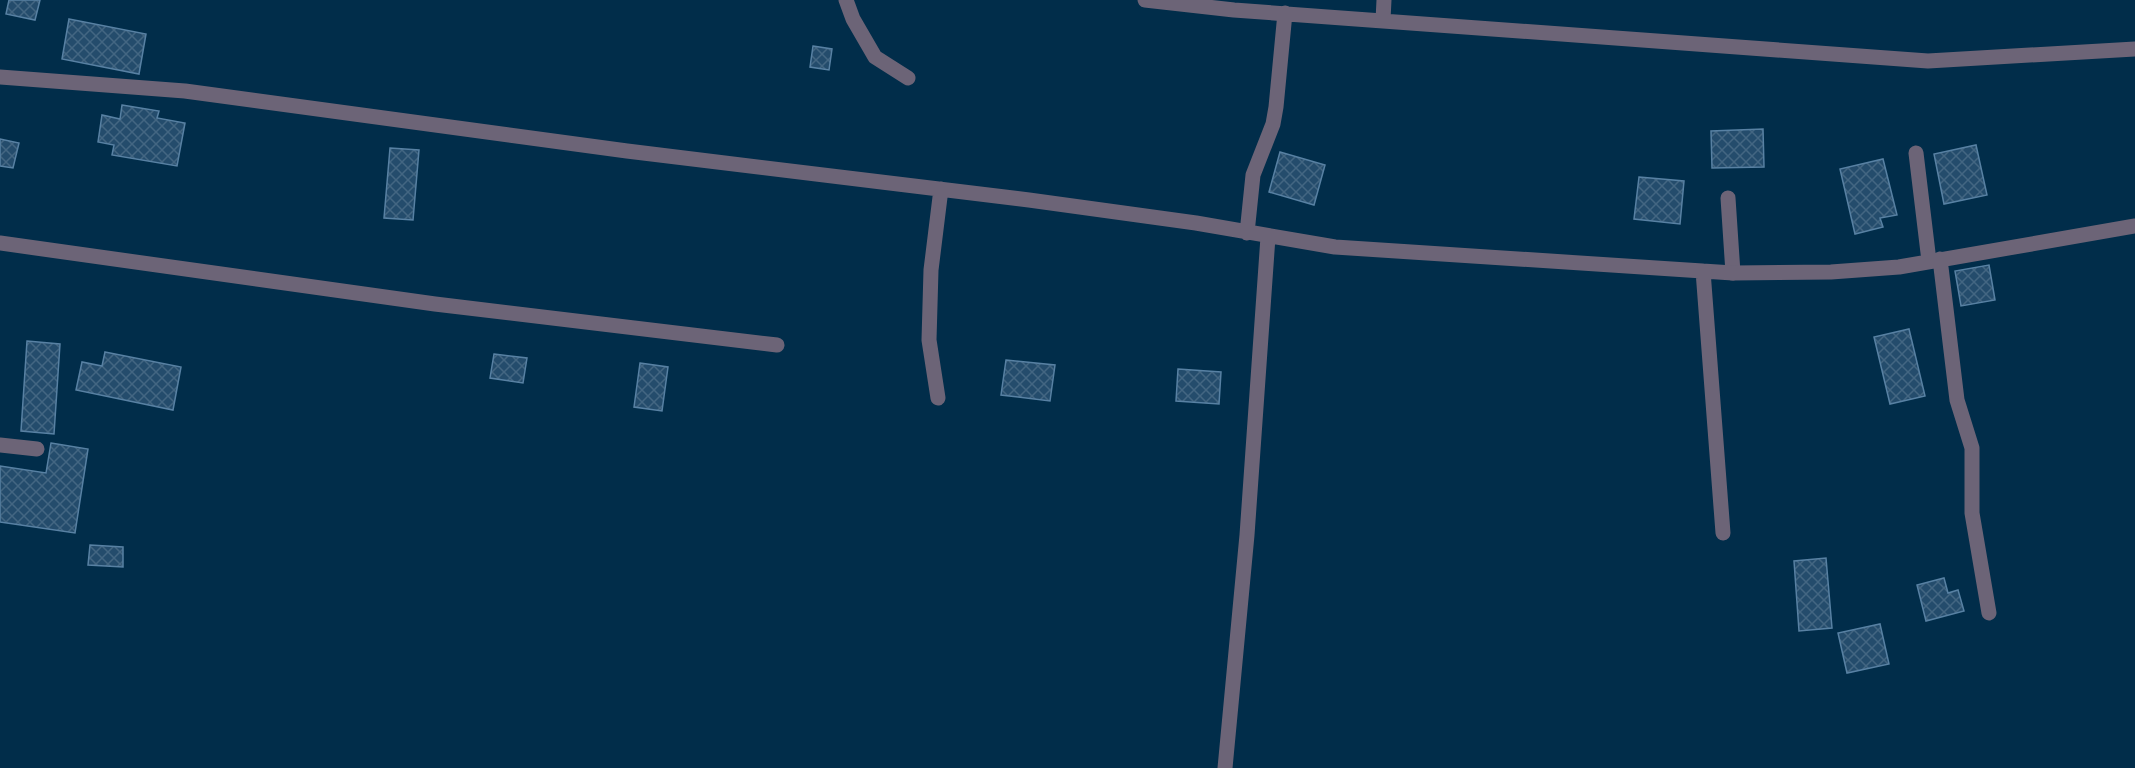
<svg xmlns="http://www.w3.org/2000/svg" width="2135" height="768" viewBox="0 0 2135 768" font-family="Jost,sans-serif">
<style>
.building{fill:url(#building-cross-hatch);stroke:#5881a3;stroke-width:1.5}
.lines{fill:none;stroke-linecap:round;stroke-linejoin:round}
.service{stroke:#6c6477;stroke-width:15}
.minor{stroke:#6c6477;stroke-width:15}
</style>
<defs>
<pattern id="building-cross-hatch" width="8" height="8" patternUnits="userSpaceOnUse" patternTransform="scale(1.5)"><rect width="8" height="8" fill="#244c6c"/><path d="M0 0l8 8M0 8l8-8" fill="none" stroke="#436682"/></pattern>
</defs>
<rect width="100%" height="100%" fill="#012d4a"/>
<path class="building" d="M9 0H40L35 20 6 14Z
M69 19 146 34 139 74 62 59Z
M813 46 832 49 829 70 810 67Z
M122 105 159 111 157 118 185 123 177 166 112 155 114 145 98 142 102 115 120 119Z
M1763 129 1764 167 1712 168 1711 131Z
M0 139 19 143 13 168 0 166Z
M1976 145 1987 195 1944 204 1934 154Z
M390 148 419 150 413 220 384 218Z
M1280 152 1325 165 1314 205 1269 192Z
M1883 159 1897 215 1880 218 1883 227 1855 234 1840 169Z
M1639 177 1684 181 1680 224 1634 219Z
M1989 265 1995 300 1961 306 1955 271Z
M1909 329 1925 396 1890 404 1874 337Z
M27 341 60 344 54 434 21 431Z
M105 352 181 367 173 410 76 390 82 362 102 366Z
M494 354 527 358 523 383 490 378Z
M1006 360 1055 365 1050 401 1001 395Z
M640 363 668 367 662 411 634 407Z
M1178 369 1221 372 1219 404 1176 401Z
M51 443 88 449 75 533 0 522V466L46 473Z
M90 545 123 547V567L88 565Z
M1826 558 1832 628 1799 631 1794 561Z
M1944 578 1948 593 1958 590 1964 611 1926 621 1917 585Z
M1880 624 1889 664 1847 673 1838 633Z"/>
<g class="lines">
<path class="service" d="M1728 198 1733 273"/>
<path class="minor" d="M846 0 853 19 875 57 908 78
M1145 0 1234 10 1928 61 2135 49
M1383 20 1384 0
M0 77 185 91 627 151 1029 200 1196 223 1335 247 1733 273 1831 272 1899 267 2135 226
M1916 153 1929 261
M1247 233 1253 175 1273 124 1276 107 1285 13
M0 243 435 304 777 345
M1940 259 1957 400 1972 448V513L1989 613
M1703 271 1723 533
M938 398 929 340 931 270 941 189
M0 445 37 449
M1225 768 1247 535 1268 237"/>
</g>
</svg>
